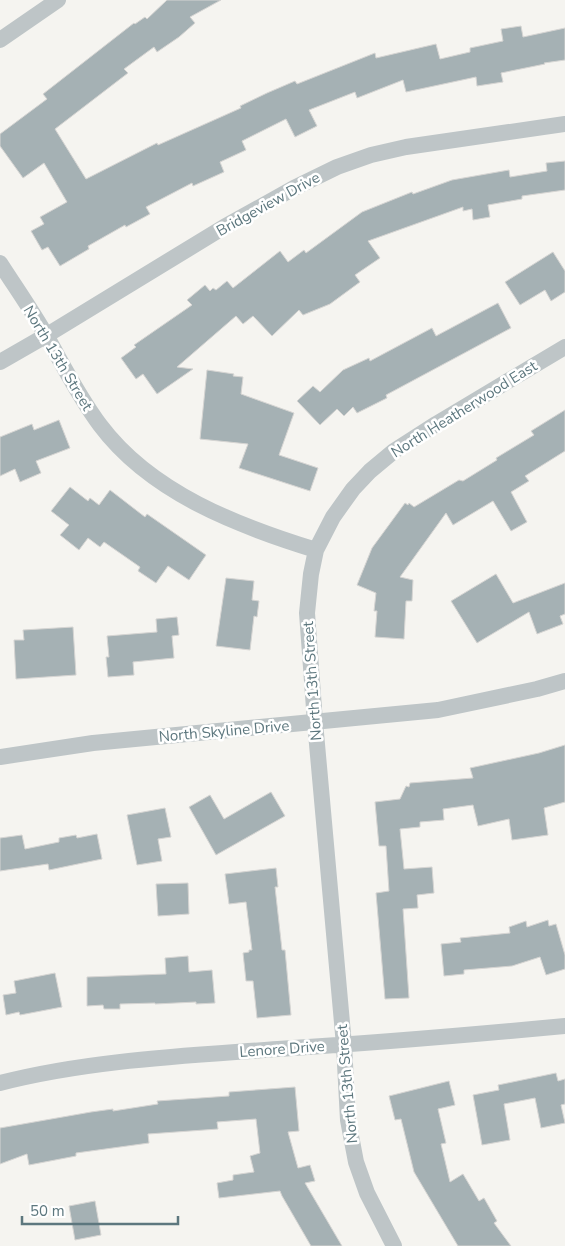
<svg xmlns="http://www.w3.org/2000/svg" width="565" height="1246" viewBox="0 0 565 1246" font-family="'Nunito Sans',sans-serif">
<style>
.building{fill:#a5b1b4;stroke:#d6d5d3}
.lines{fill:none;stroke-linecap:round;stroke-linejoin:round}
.minor{stroke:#bec5c7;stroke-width:16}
.labels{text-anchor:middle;stroke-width:5;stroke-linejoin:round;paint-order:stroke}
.street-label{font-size:15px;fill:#5d777e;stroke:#fff}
</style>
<rect width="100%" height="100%" fill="#f5f4f0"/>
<path class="building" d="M167 0H221L190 17 195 23 179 37 157 52 154 47 124 69 128 73 55 129 86 179 157 143 158 145 241 108 240 106 267 93 295 81 297 84 375 53 376 58 436 44 440 59 470 52V48L503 41 501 29 521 26 523 37 565 28V60L544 63 545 64 501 73 503 82 477 86 476 77 406 92 403 80 357 98 355 92 309 110 317 126 295 137 286 119 242 141 246 150 220 162 224 172 193 186 192 183 146 207 150 214 126 227 125 225 88 246 89 249 60 266 48 247 42 250 31 231 44 224 40 217 67 202 44 163 23 178 0 146V134L47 99 43 94 134 23 135 24 145 17 147 19Z
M565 161V190L522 196V199L488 205 490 217 473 220 472 209 463 211V207L368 241 380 258 355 275 360 282 330 304 303 315 299 310 272 336 253 316 243 324 236 316 177 367 193 369 157 394 143 374 136 379 121 358 136 347 134 345 192 305 187 300 205 285 210 291 213 288 216 290 227 281 233 288 280 251 288 262 304 250 306 253 362 212 412 192 413 194 452 180 509 170 510 177 547 171 546 163Z
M553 252 565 271V292L551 301 545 290 520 305 505 282Z
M498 303 511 328 386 395 387 398 357 413 353 407 344 416 337 409 320 425 297 401 313 386 320 392 343 370 369 358 370 361 432 328 436 336Z
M207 370 234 374 233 376 243 377 241 394 294 413 279 455 318 468 310 491 239 468 248 444 200 439Z
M565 410V451L525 476 529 481 511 492 527 522 511 531 493 501 453 525 446 513 400 577 413 580 412 601H406L404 639 375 637 377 611H374L376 593 357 585 372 548 405 503 408 505 409 503 414 507 459 480 463 481 497 460 496 458 534 435 531 431Z
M59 420 70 448 36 461 41 473 20 482 15 469 0 476V437L32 424 34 430Z
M70 487 88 501 90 498 99 505 110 490 145 517 147 514 206 555 189 580 168 566 156 583 138 571 140 567 104 542 100 547 88 538 79 550 60 535 69 525 51 511Z
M496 574 513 603 565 583V614L560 616 563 624 537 634 529 612 477 643 451 601Z
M226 578 254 581 252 600 259 601 257 617 254 616 250 650 216 646Z
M177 617 179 635 172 636 174 658 133 662 134 675 108 677 106 657H109L107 636 157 632 156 619Z
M73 627 76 675 16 679 14 640H24L23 630Z
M565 745V802L544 808 548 835 512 840 509 819 478 826 473 805 443 809 444 820 420 822V827L400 829 404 869 432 867 434 893 417 895 418 908 403 909 409 998 385 999 376 893 389 891 386 846H379L375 802 400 799 406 786 409 787 410 783 473 778 470 768 539 753Z
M271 792 285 816 216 855 189 807 210 795 224 819Z
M165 808 171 837 158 839 162 861 137 865 127 815Z
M97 834 102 859 49 870 48 864 0 871V838L22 835 25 849 59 842V838L76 835 77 838Z
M276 868 278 887H275L282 950H285L291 1015 257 1018 253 981H246L243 953 249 952V950H252L246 902 229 904 225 874Z
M188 883 189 914 158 916 156 884Z
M548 920 549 926 556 924 565 955V969L546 975 540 957 512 966 464 970V974L444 976 441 944 461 942 460 938 510 933 509 927 526 921 527 927Z
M188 956 189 972 212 970 215 1003 196 1004V1002L155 1004V1003L120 1004V1009H104L103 1005 87 1006V977L166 974 165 958Z
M55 973 62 1007 20 1015 19 1012 6 1015 3 995 16 993 14 981Z
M556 1073 558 1081 565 1079V1104L561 1105 565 1123 541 1128 535 1098 504 1104 510 1140 482 1145 473 1095 499 1090 498 1085Z
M449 1081 455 1105 438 1109 446 1143 441 1144 450 1182 463 1174 479 1201 484 1198 497 1221 494 1223 511 1246H458L414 1172 401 1119 395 1120 389 1096Z
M295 1087 299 1131 288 1132 298 1168 310 1165 315 1181 305 1183 342 1246H311L282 1196 280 1191 219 1198 217 1183 233 1180V1175L254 1172 250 1156 260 1153 256 1119 217 1122 218 1129 148 1134 149 1143 76 1153V1156L29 1165 27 1154 0 1164V1128L91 1112 113 1109V1111L158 1104 157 1101 229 1096V1092Z
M95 1201 101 1235 75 1240 69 1206Z"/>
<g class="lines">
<path class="minor" d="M0 40 58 0
M0 263C16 288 33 312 47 337 64 367 79 397 100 425 151 493 238 526 316 550
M0 362 47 335 224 227 294 188 337 167 371 155 406 147 565 124
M0 757 93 743 438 710 537 689 565 681
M0 1083C90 1060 185 1056 278 1049 374 1043 469 1035 565 1026
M394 1246 367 1193 356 1162 348 1120 344 1045 315 722 307 613 311 574 316 550 333 517 353 489 370 471 394 451 436 424 565 347"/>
</g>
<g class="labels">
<g class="street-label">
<text transform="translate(268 204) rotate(-29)" y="5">Bridgeview Drive</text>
<text transform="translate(58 358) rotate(59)" y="5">North 13th Street</text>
<text transform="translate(464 409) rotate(-32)" y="5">North Heatherwood East</text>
<text transform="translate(312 681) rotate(-94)" y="5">North 13th Street</text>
<text transform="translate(224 731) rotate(-5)" y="5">North Skyline Drive</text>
<text transform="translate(282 1049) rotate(-4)" y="5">Lenore Drive</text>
<text transform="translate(347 1084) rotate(-95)" y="5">North 13th Street</text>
</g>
</g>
<path d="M22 1216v8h156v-8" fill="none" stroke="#5d777e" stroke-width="2.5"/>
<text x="30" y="1216" font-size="15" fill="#5d777e" stroke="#ffffff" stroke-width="4" paint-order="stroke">50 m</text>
</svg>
